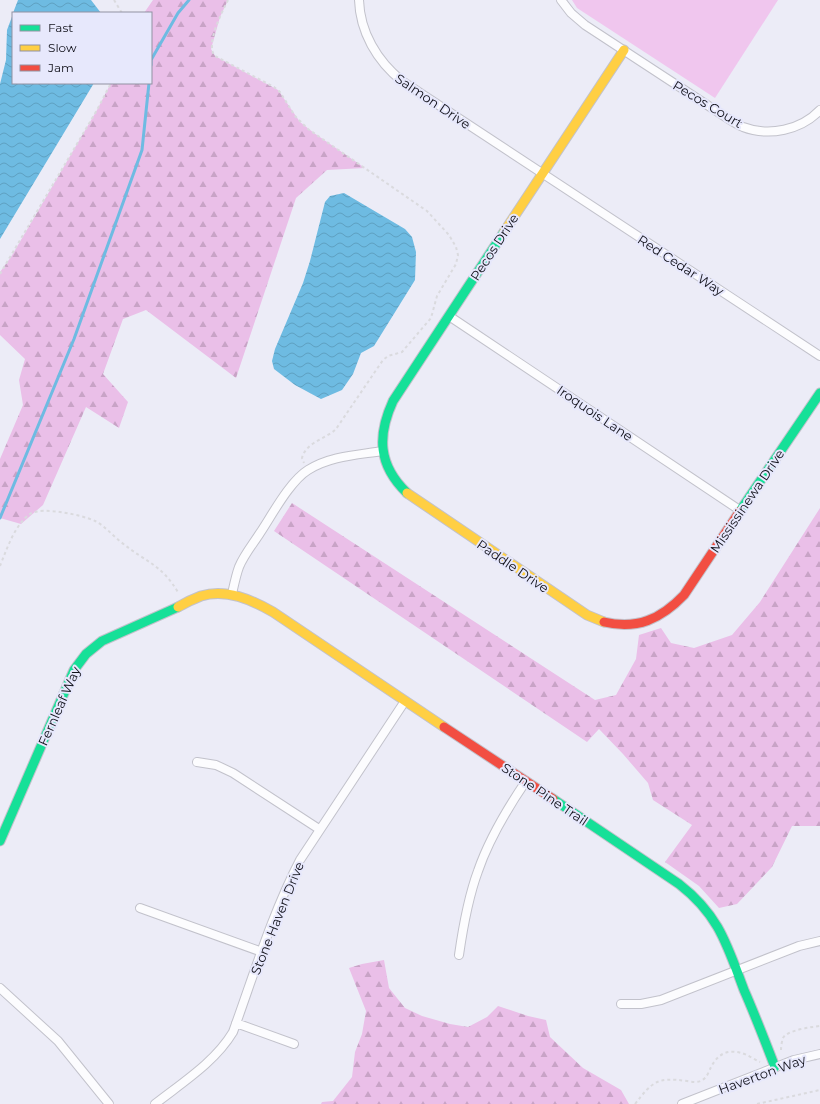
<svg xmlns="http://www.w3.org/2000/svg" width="820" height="1104" viewBox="0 0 820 1104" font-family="Montserrat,sans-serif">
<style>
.green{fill:#f0c6ee}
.forest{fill:url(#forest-firs)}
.water{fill:url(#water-waves)}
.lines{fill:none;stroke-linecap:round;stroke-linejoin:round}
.stream{stroke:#6ebbe2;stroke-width:3}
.street-casing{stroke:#c2c2cb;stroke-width:10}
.fast-casing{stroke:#c2c2cb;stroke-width:11}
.slow-casing{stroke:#c2c2cb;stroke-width:11}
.jam-casing{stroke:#c2c2cb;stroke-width:11}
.path{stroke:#dadade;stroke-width:2;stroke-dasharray:3 3;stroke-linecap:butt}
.street{stroke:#fcfcfe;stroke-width:8}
.fast{stroke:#16e098;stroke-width:9}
.slow{stroke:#ffcf43;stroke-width:9}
.jam{stroke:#f24e42;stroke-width:9}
.labels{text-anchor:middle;stroke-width:4;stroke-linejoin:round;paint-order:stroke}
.street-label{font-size:13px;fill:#11111a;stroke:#e7e8fc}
</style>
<defs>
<pattern id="forest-firs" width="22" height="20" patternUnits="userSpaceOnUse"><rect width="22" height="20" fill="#eabfe8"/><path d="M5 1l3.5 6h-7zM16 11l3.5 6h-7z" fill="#c8a3c6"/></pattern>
<pattern id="water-waves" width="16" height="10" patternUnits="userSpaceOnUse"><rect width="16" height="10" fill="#6ebbe2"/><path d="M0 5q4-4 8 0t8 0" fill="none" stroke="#5ea0c1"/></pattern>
</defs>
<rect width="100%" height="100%" fill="#ececf7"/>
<path class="green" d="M572 0H778L715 98 577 8Z"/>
<path class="forest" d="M153 0H228L220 17 211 49 215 56 278 90 300 122 314 133 365 168 327 170 296 198 236 378 146 310 123 319 103 374 128 402 119 428 86 407 43 505 21 524 0 518V459L23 405 19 380 25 359 0 335V272L11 257 97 110 111 83H151V13H144Z
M292 503 595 700 616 695 636 659 639 635 661 628 671 643 694 648 732 635 760 602 820 508V826H792L772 867 737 904 719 908 699 886 665 862 692 825 653 800 648 783 623 754 599 729 587 742 274 531Z
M384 960 389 988 405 1008 422 1016 450 1024 468 1027 487 1017 498 1006 528 1016 546 1020 550 1037 583 1068 621 1090 629 1104H321L322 1102 333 1101 352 1077 355 1052 362 1034 366 1011 349 968 362 964Z"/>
<path class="water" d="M18 0H91L101 13H13Z
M13 14V83H94L0 239V84L6 60 7 30Z
M344 193 405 229 412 237 416 252 415 280 374 346 361 353 353 374 342 390 321 399 295 385 274 369 272 361 275 349 303 283 310 261 325 202 330 196Z"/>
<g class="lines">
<path class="stream" d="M151 65V60L178 13 189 0
M0 518 74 339 142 150 149 83"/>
<defs>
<path id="street" d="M359 0C360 32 377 61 402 81L820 356
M561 0 571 13 585 25 724 116C730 120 736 124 743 127 769 137 801 130 820 110
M449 316 741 511
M232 594C234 585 236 575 239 567 244 555 253 544 260 533 272 515 290 481 308 470 330 456 357 455 382 451
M197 762 216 765 233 773 319 829
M140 908 262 952
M459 955C463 927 468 898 478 871 489 839 507 809 526 781
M0 988 58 1041 109 1104
M621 1004H641L661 1000 799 946 820 941
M236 1023 294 1044
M155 1104C183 1082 215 1062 233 1032 254 974 272 914 300 860L405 701
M682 1104 794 1060 820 1054"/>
<path id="fast" d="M407 493C378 465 377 436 393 401L504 232
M740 511 820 393
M553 799 679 884C719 915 727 945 744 990 755 1015 765 1041 775 1067
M0 841 74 670 86 654 102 641 178 607"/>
<path id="slow" d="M504 232 624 50
M407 493 587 615 604 622
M178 607C185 603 193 599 201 596 226 588 252 600 273 612L444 727"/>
<path id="jam" d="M604 622C637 630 661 619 684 595L740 511
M444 727 553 799"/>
</defs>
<use href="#street" class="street-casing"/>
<use href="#fast" class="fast-casing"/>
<use href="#slow" class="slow-casing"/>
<use href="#jam" class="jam-casing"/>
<path class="path" d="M114 0 122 13
M228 0C222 12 205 45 215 56L274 87 280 92 295 116 308 129 427 211 449 235 456 247 458 255 456 264 437 296 431 318 402 352 388 356 383 360 336 429C326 439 306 442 302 458L304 463
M0 274 97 110 111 83
M0 566C6 551 15 524 30 514 42 506 82 515 95 521 105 526 112 535 121 542 145 562 162 564 179 594
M781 1050C781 1046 782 1041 783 1038 787 1030 812 1027 820 1026
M635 1104C653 1081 657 1077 687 1081 692 1082 698 1083 702 1080 707 1078 709 1071 711 1067 719 1052 730 1048 747 1055 751 1057 756 1060 760 1062
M757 1104 820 1090"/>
<use href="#street" class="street"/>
<use href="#fast" class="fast"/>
<use href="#slow" class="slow"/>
<use href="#jam" class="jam"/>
</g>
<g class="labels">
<g class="street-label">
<text transform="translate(433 101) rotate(34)" y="5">Salmon Drive</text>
<text transform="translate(708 104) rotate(31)" y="5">Pecos Court</text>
<text transform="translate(494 247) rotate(-57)" y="5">Pecos Drive</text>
<text transform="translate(681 265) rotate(33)" y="5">Red Cedar Way</text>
<text transform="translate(595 413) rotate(34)" y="5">Iroquois Lane</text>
<text transform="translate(747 501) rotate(-56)" y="5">Mississinewa Drive</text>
<text transform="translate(513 566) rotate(34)" y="5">Paddle Drive</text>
<text transform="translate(59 706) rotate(-66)" y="5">Fernleaf Way</text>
<text transform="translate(545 794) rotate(34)" y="5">Stone Pine Trail</text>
<text transform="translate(277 918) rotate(-68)" y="5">Stone Haven Drive</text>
<text transform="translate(762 1074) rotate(-20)" y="5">Haverton Way</text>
</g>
</g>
<rect x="12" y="12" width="140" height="72" fill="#e7e8fc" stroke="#9192a2"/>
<rect x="20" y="25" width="20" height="6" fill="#16e098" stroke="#9192a2"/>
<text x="48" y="32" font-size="12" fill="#11111a">Fast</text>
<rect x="20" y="45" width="20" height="6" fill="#ffcf43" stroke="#9192a2"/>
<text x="48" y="52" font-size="12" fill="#11111a">Slow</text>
<rect x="20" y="65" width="20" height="6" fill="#f24e42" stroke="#9192a2"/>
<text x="48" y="72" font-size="12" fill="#11111a">Jam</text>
</svg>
